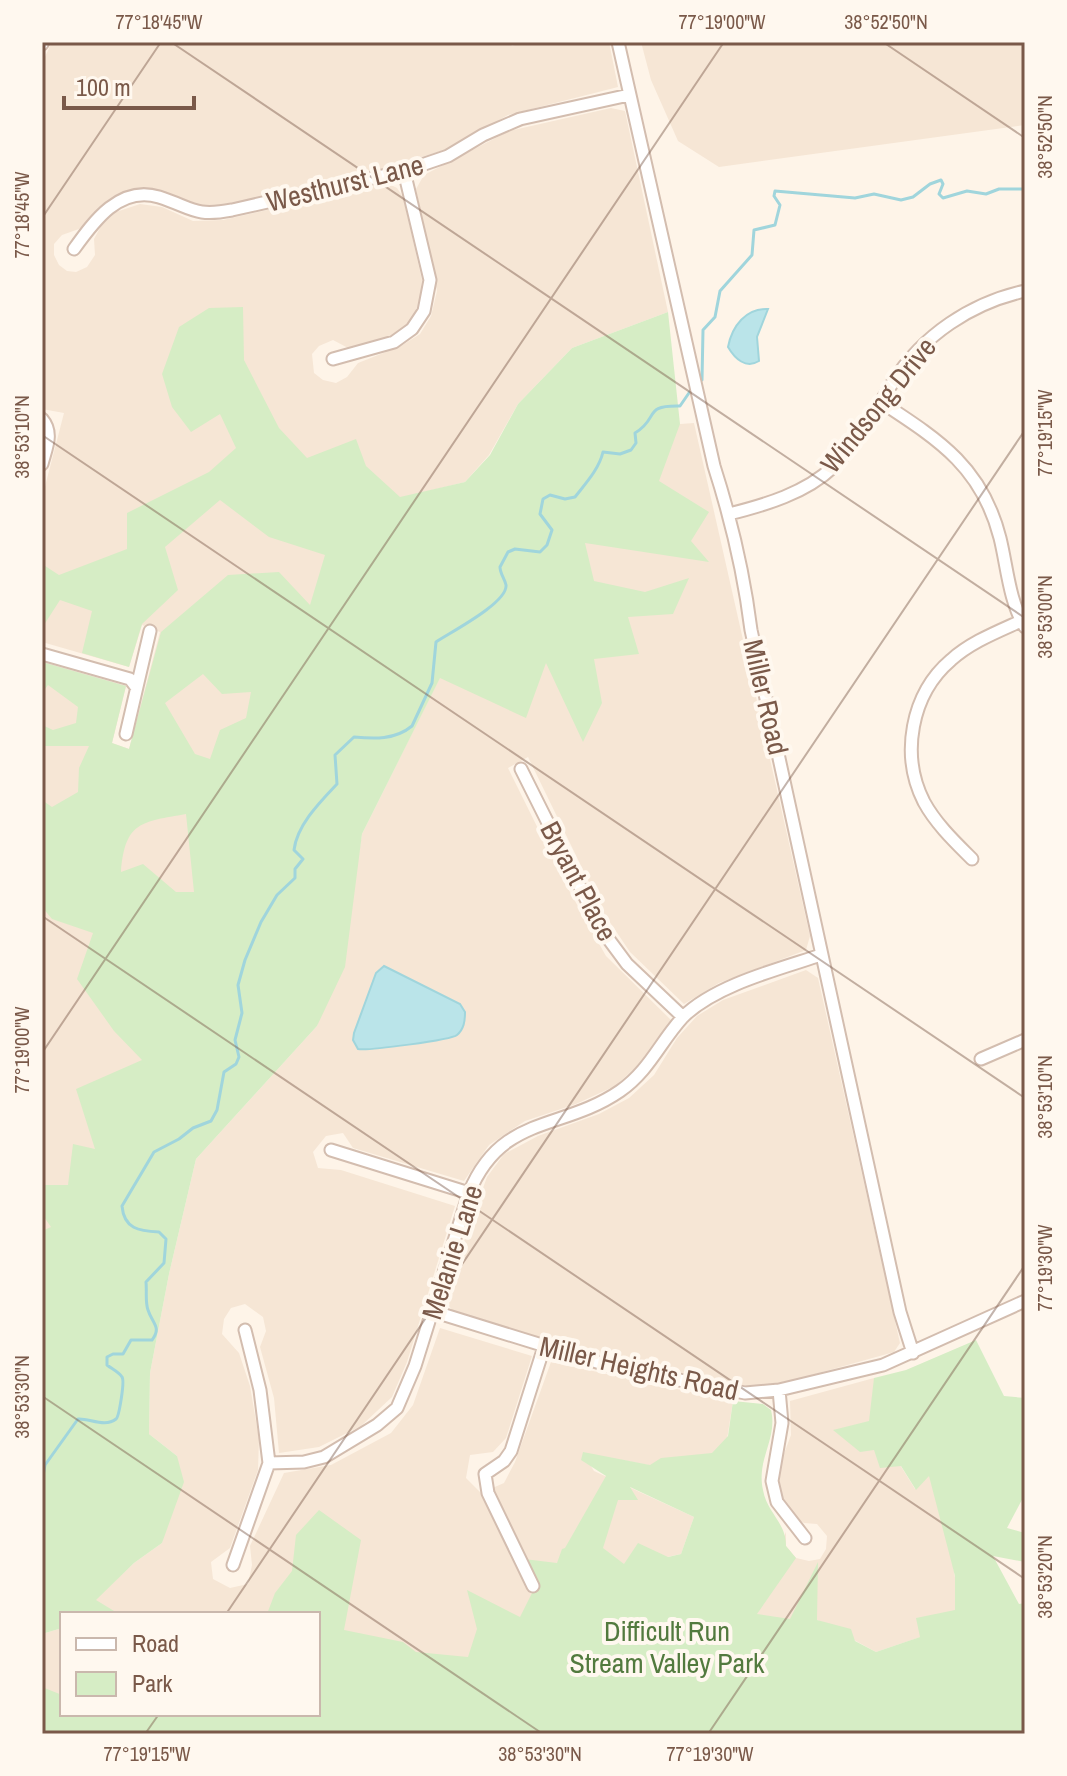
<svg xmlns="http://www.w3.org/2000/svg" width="1067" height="1776" viewBox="0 0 1067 1776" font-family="'Archivo Narrow',sans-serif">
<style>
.residential{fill:#f6e6d5}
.green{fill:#d6edc5;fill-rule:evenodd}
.water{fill:#bae4e9;stroke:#a0d5dc;stroke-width:2}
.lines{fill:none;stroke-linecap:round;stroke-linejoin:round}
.stream{stroke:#a0d5dc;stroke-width:3}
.minor-casing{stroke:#d3bdaf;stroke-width:15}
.minor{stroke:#fff;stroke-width:11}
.ticks{fill:none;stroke:#7a5949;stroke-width:2;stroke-opacity:0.45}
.labels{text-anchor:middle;stroke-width:8;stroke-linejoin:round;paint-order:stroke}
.street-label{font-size:28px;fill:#7a5949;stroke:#fff8ef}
.park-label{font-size:28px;fill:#527a3e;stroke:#fff8ef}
.neatline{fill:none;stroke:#7a5949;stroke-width:3}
.ticks-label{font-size:20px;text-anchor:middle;fill:#7a5949}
</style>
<rect width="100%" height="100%" fill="#fef4e8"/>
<path class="residential" d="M52 42H509L512 46 525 42H609L618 87 508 115 447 149 393 166 225 206 201 208 124 194 103 207 79 229 62 235 54 244V255L59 265 67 271 76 272 87 267 95 255 94 239 101 226 116 212 140 204 162 207 193 221 223 220 387 183 397 188 403 197 422 280 420 301 412 320 394 337 350 349 333 340 319 346 312 354 314 373 323 380 336 383 347 377 358 363 401 346 420 334 431 316 437 291 416 189 424 175 509 131 611 108 625 111 668 312 572 348 518 404 489 455 465 482 400 498 147 1068 42 1279V662L126 686 112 743 129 749 160 632 142 625 129 667 42 642V498L64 413 42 409V63Z
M641 42H1025V125L719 167 678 141 651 80Z
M694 423 810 936 806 950 719 983 684 1004 630 952 605 915 528 757 508 768 566 885 606 956 671 1020 645 1059 615 1086 576 1104 525 1121 489 1145 464 1181 353 1148 343 1133 326 1136 313 1152 318 1168 341 1170 455 1206 407 1362 392 1397 361 1426 319 1447 279 1453 274 1398 260 1347 266 1331 263 1317 245 1304 231 1308 224 1319 222 1334 239 1353 250 1386 259 1439 258 1470 230 1548 211 1562 213 1579 230 1588 248 1584 252 1565 250 1546 284 1473 331 1465 391 1433 413 1405 440 1328 532 1356 506 1438 493 1452 470 1455 466 1478 481 1493 504 1483 515 1462 551 1362 733 1401 725 1452 659 1467 583 1453 594 1471 694 1517 681 1554 626 1566 562 1550 578 1585 565 1660 318 1666V1614H80L134 1563 162 1543 177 1456 149 1434 150 1373 169 1274 196 1159 317 1026 354 884 362 834 440 677 680 424Z
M806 970 818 978 900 1343 894 1352 801 1378 768 1385 741 1386 616 1361 452 1310 446 1302 467 1232 487 1177 504 1154 538 1136 599 1114 629 1098 654 1075 677 1038 697 1016 723 1000Z
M874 1378 892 1452 915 1489 929 1475 943 1500 962 1623 876 1652 810 1616 764 1624 748 1612 786 1532V1546L796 1558 809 1561 820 1559 826 1549 827 1536 817 1524 804 1523 794 1516 780 1494 779 1467 791 1435 790 1401Z
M62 1628V1706L42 1717V1634Z"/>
<path class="green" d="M243 307 244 360 279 428 307 458 356 439 366 466 400 497 465 482 490 455 518 404 572 348 668 312 680 424 659 481 709 512 691 541 709 562 585 543 594 581 645 592 689 578 673 614 628 617 639 654 594 659 602 703 583 742 546 663 526 718 440 678 362 834 345 967 317 1026 196 1159 169 1274 150 1373 149 1434 177 1456 184 1482 162 1543 134 1563 96 1600 119 1614H62V1628L42 1634V1231L51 1227 42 1214V1185H68L73 1144 95 1149 76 1089 142 1060 114 1031 77 979 93 933 52 919 42 907V800L52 807 78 792 79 768 89 746H42V725L53 730 76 723 78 707 48 685 42 693V662L126 686 112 743 129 749 161 632 228 575 279 572 310 605 325 555 269 537 220 500 165 547 178 590 142 624 129 667 82 653 92 611 60 600 42 628V564L59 575 127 549V513L209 472 236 448 220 414 191 432 172 407 162 374 179 327 209 308ZM203 674 222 694 251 692 246 718 220 730 210 759 195 754 165 703ZM186 814 194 892H176L143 864 121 872C125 821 142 822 186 814Z
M976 1340 1004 1396 1025 1398V1494L1007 1528 1025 1533V1562L993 1556 1019 1604 1025 1603V1734H42V1687L62 1695V1714H318V1614H267L275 1593 292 1571 296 1535 319 1510 361 1540 344 1630 403 1642 416 1652 468 1657 477 1629 467 1590 520 1617 532 1593 524 1559 557 1563 562 1549 565 1548 606 1476 581 1460 583 1452 650 1465 661 1458 712 1453 728 1436 733 1401 763 1404 771 1410C778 1439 756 1459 763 1490 767 1513 786 1522 786 1546L796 1558 757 1614 790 1619 818 1562 817 1620 851 1629 855 1641 876 1652 920 1637 916 1618 955 1610V1576L929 1476 916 1490 901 1466 880 1468 874 1450 860 1452 833 1430 869 1421 874 1378 906 1370ZM630 1487 694 1517 681 1554 668 1557 638 1543 624 1564 603 1548 618 1500H638Z"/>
<path class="water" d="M768 309 757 337 759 361C746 369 735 359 728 347 732 326 746 308 768 309Z
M384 966 460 1004 465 1012C465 1021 464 1029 457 1035 451 1040 367 1051 358 1049L353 1040 354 1033 376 973Z"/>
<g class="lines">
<path class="stream" d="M702 380 703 330 715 317 720 291 752 255 754 230 775 225 780 205 774 196 775 191 855 198 874 194 901 200 913 197 930 184 941 180 943 184 939 194 943 198 967 191 986 194 999 189H1025
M42 1481 45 1465 78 1419C89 1418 105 1428 116 1419 119 1417 125 1381 122 1377 119 1372 112 1369 107 1365V1357L113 1354H123L131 1340H152C162 1327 152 1323 148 1310 145 1302 147 1291 146 1282L164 1263 166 1239 159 1232C139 1231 124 1229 122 1206L154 1152 179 1139 193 1128 211 1121 217 1110 224 1072 236 1064 239 1057 235 1040 242 1013 238 985 245 960 261 922 277 895 295 878V869L303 859 294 850C297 825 320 802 337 784L335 755 354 737C374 739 395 740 412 726L432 683 436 642C449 633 508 603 506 585 505 579 500 574 500 567L508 552 515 549 540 552 547 545 552 530 540 514 543 499 550 495 565 499 575 497C586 483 599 469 603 452L620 454 631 450 636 443 635 433C660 418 642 405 680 406L691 390"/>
<defs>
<path id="minor" d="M618 42 714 466C731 519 744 574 751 630L900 1312 913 1353
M42 44 43 42
M74 249C94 221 120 185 159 197 193 208 194 217 232 210L404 171 448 156 483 135 520 119 629 95
M333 359 394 342 412 329 424 311 430 280 404 171
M881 402C939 440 982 467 1000 538 1007 566 1009 601 1025 627
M42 419C54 433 46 448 42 464
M729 514C765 505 806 493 833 467 858 443 875 411 893 382 923 335 971 303 1025 291
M42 654 130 679 136 687
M126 734 150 631
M521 769 601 929 627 964 683 1017
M972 859C955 842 936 824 924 802 900 755 911 694 951 660 971 642 997 632 1021 621
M981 1059 1025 1040
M331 1150 469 1193
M432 1311 613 1367 745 1393 779 1390 883 1365 1025 1301
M779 1390 782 1423 772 1481 777 1502 805 1538
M269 1463 304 1462 324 1457 377 1425 397 1408 415 1366 469 1193C501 1114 562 1131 620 1091 649 1071 660 1042 683 1017 715 985 779 969 821 955
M233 1565 269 1463 260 1390 245 1330
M533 1586 488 1493 485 1474 504 1461 511 1451 544 1347"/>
</defs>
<use href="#minor" class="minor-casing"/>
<use href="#minor" class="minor"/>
</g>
<path class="ticks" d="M171 42 1025 618M883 42 1025 138M42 218 161 42M42 435 1025 1098M42 916 1025 1579M42 1053 724 42M42 1396 543 1734M226 1614 1025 430M145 1734 159 1714M708 1734 1025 1265"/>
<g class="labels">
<g class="street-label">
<text transform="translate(345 183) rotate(-14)" y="10">Westhurst Lane</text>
<text transform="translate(878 405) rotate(-51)" y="10">Windsong Drive</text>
<text transform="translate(766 697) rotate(77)" y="10">Miller Road</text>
<text transform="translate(579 881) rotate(62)" y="10">Bryant Place</text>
<text transform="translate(452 1252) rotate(-72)" y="10">Melanie Lane</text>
<text transform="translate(639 1368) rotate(13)" y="10">Miller Heights Road</text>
</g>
<g class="park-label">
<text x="667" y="1641">Difficult Run<tspan x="667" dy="32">Stream Valley Park</tspan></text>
</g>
</g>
<rect width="1067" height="1776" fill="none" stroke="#fff8ef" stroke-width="88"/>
<rect x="60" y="1612" width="260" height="104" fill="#fff8ef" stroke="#cab8ad" stroke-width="2"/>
<rect x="76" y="1638" width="40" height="12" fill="#ffffff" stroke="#cab8ad" stroke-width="2"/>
<text x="132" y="1652" font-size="24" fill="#7a5949">Road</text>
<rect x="76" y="1672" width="40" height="24" fill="#d6edc5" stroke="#cab8ad" stroke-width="2"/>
<text x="132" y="1692" font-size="24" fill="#7a5949">Park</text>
<path d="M64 96v12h130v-12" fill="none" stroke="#7a5949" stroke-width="4"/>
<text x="76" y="96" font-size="24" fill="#7a5949" stroke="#fff8ef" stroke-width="6" paint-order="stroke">100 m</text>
<rect x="44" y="44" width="979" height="1688" class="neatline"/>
<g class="ticks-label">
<text x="159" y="29">77°18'45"W</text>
<text x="722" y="29">77°19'00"W</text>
<text x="886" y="29">38°52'50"N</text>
<text transform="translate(1045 137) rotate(-90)" y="7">38°52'50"N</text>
<text transform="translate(22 215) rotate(-90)" y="7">77°18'45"W</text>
<text transform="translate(1045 433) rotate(-90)" y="7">77°19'15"W</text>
<text transform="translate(22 437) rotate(-90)" y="7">38°53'10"N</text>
<text transform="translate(1045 617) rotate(-90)" y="7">38°53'00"N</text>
<text transform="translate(22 1050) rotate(-90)" y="7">77°19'00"W</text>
<text transform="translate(1045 1097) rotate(-90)" y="7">38°53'10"N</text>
<text transform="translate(1045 1268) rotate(-90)" y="7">77°19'30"W</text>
<text transform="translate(22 1397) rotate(-90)" y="7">38°53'30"N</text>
<text transform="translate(1045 1577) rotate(-90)" y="7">38°53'20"N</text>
<text x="147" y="1761">77°19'15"W</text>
<text x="540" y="1761">38°53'30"N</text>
<text x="710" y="1761">77°19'30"W</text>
</g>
</svg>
